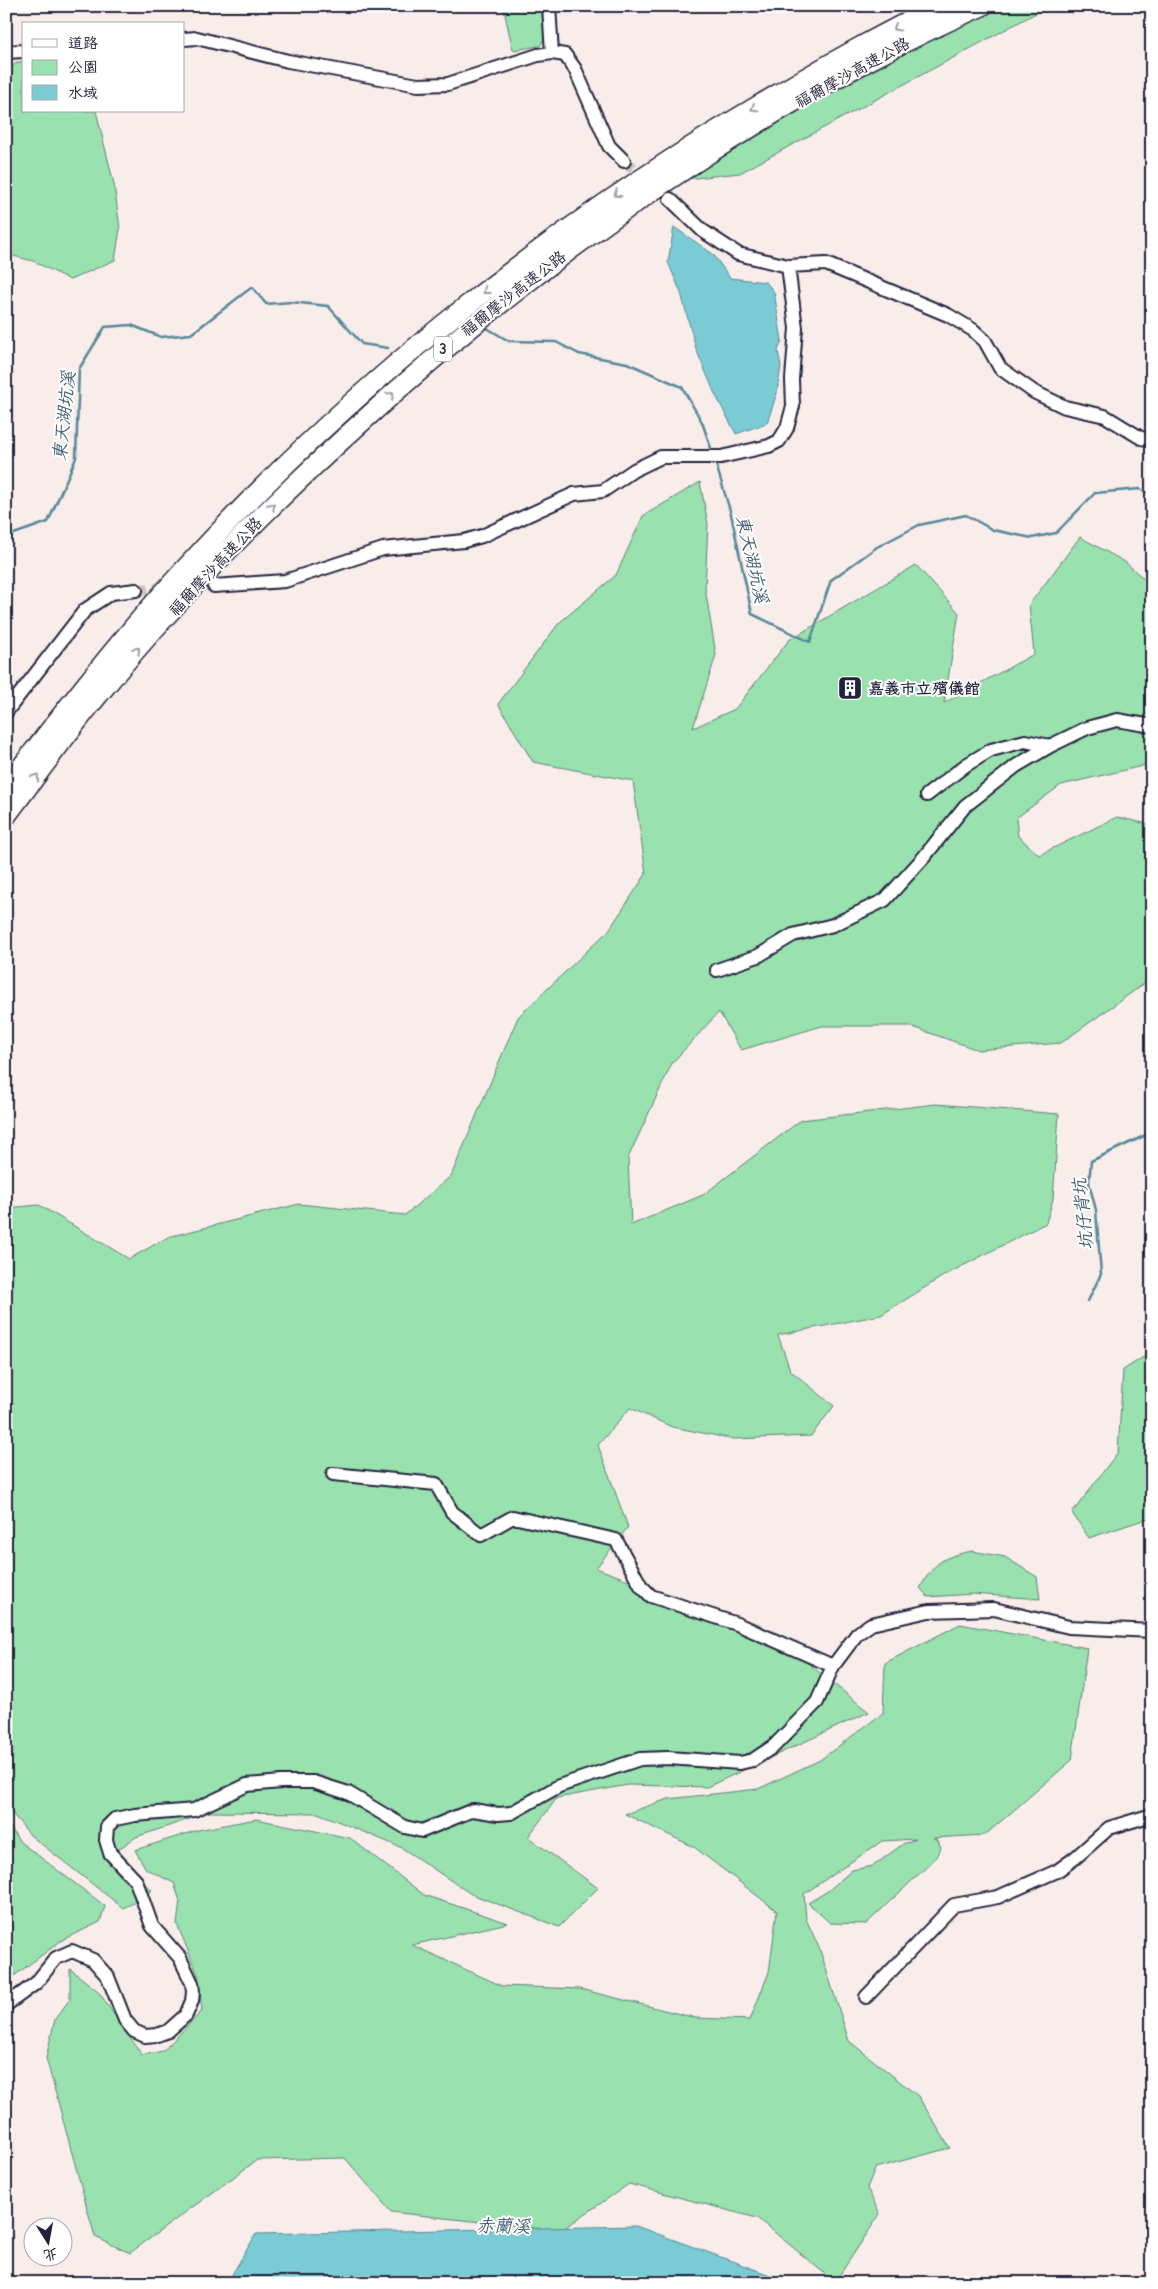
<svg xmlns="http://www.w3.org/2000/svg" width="1158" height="2289" viewBox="0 0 1158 2289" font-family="'Comic Neue','LXGW WenKai TC',sans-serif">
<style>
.green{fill:#99e1af;stroke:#5e8275}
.water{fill:#7acbd4;stroke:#578797}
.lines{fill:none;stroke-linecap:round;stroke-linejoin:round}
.stream{stroke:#578797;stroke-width:2.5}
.minor-tunnel{stroke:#cdc4c7;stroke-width:12;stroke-dasharray:12 6;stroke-linecap:butt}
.minor-casing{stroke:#22223b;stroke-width:16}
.highway-casing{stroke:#22223b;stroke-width:22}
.minor{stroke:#fff;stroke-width:12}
.highway{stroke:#fff;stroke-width:19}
.oneway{stroke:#9c9ca7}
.labels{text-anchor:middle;stroke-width:4;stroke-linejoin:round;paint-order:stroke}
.shield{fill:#fff;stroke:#646476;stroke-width:1}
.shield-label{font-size:15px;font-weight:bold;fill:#22223b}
.street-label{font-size:16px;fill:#22223b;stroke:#fff}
.poi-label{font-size:16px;font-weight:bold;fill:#22223b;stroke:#fff;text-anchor:start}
.water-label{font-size:18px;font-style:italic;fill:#415d71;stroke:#fff}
</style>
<rect width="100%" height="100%" fill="#f8edea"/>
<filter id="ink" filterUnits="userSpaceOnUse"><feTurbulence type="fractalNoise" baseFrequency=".02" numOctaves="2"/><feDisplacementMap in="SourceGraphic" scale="10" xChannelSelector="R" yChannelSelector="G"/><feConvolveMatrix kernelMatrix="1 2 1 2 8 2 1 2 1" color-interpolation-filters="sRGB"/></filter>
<g filter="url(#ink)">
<path class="green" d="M503 6H543L544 39 540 46 513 50Z
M994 6H1049L740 173 686 179 813 103Z
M24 61V111H96L114 184 120 229 115 260 70 280 33 261 6 254V72L16 63Z
M700 482 708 524 705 588 716 655 693 728 735 709 789 640 916 565 959 613 944 703 1034 654 1029 605 1080 537 1125 562 1152 586V761L1142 766 1061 785 1016 818 1018 836 1039 855 1117 817 1152 825V978L1061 1043 978 1050 910 1026H822L741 1050 719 1012 672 1063 628 1158 631 1225 703 1195 801 1120 936 1104 1059 1114 1053 1199 1046 1223 945 1275 881 1315 778 1335 790 1370 834 1406 811 1436 733 1439 672 1427 630 1408 598 1445 628 1527 596 1568 679 1599 759 1624 869 1712 707 1787 628 1785 557 1798 528 1837 598 1888 559 1927 471 1894 402 1848 318 1813 210 1812 136 1837 110 1855 152 1890 142 1899 123 1908 31 1836 6 1806V1208L39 1205 129 1259 168 1237 299 1204 405 1215 451 1176 518 1017 609 930 646 874 633 781 533 762 498 704 559 623 616 575 643 516Z
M1145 1356 1152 1359V1517L1089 1538 1072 1513 1118 1452 1123 1370Z
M972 1551 1005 1557 1037 1577 1040 1599 972 1594 928 1597 920 1588C935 1561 943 1557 972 1551Z
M960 1624 1087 1648 1072 1760 985 1835 933 1838 938 1840 941 1848 935 1859 866 1924 830 1923 808 1903 828 1891 852 1870 873 1866 903 1844 916 1839 882 1841 804 1894 806 1919 820 1950 849 2041 918 2096 950 2148 875 2168 867 2188 880 2214 835 2282 757 2218 629 2184 560 2231 391 2212 345 2158 257 2160 130 2253 95 2237 46 2058 55 2019 70 1999V1969L98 1991 142 2055 163 2051 202 2011 198 1975 177 1924 180 1901 174 1883 146 1869 135 1850 198 1830 256 1819 350 1838 424 1895 508 1923 412 1945 502 1986 580 1989 696 2018 750 2020 769 1972 777 1911 694 1847 625 1814 668 1799 758 1789 820 1760 883 1713 885 1663Z
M6 1821 20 1842 105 1906 100 1922 62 1940 6 1982Z"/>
<path class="water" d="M674 227 713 254 730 278 766 282 774 292 782 340 778 351 781 366 777 393 767 423 736 434 715 394 696 349 681 293 668 262Z
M636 2226 792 2283H472L455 2279 434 2283H227L256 2234Z"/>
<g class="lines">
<path class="stream" d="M485 327 509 341 556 342 579 354 627 363 682 387 702 422 713 454
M715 461 731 514 752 614 810 642 831 580 877 547 919 525 966 515 993 530 1032 538 1056 533 1095 493 1140 489 1152 495
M6 534 11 535 48 522 76 458 79 369 105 327 131 325 161 337 191 334 252 287 266 304 291 302 328 306 362 344 388 348
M1088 1301 1101 1274 1096 1210 1089 1183 1091 1161 1146 1135 1152 1127"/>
<path class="minor-tunnel" d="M624 161 649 181
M136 590 171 588"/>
<defs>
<path id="minor" d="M549 6 552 53
M184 39 197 38 288 61 418 85 448 84 538 55 552 53 565 55 575 69 609 146 624 161
M6 52 24 51
M670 199 703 231 738 254 788 266 826 264 948 315 973 330 985 341 1000 368 1034 392 1065 407 1105 416 1141 438 1152 440
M214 586 285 581 383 549 464 541 482 536 574 494 603 491 634 470 661 457H721L769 446 779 441 787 428 793 406 792 379 796 328 788 266
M6 712 85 610 111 593 136 590
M927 795 966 765 991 750 1025 741 1050 746 1087 728 1117 720 1152 726
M717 970 758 956 793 935 833 925 885 900 924 857 965 806 1016 766 1050 746
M333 1474 436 1484 452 1512 481 1535 513 1517 616 1540 641 1586 651 1596 737 1624 833 1666
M866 1997 954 1905 998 1897 1057 1871 1075 1858 1109 1828 1152 1815
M6 2005 36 1983 56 1958 72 1951 93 1960 108 1977 125 2020 134 2031 145 2036 157 2035 168 2031 186 2015 192 2001 193 1992 192 1983 180 1958 152 1926 136 1881 110 1853 106 1840 107 1827 115 1819 135 1815 194 1810 247 1785 281 1782H313L348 1793 405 1827 422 1831 473 1810 498 1814 511 1813 559 1786 640 1759 668 1758 740 1763 753 1760 774 1746 817 1702 833 1666 857 1634 871 1624 929 1611 994 1609 1069 1627 1152 1631"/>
<path id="highway" d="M6 787C62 714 119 641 182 572 348 388 547 230 761 104 819 70 878 35 940 6
M6 816C37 775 67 733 100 693 177 598 264 511 354 429 541 258 750 108 982 6"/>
</defs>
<use href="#minor" class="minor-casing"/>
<use href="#highway" class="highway-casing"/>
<use href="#minor" class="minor"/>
<use href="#highway" class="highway"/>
</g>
<defs><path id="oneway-chevron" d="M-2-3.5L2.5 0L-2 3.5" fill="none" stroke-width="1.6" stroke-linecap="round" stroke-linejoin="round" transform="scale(1.25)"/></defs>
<g class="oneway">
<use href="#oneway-chevron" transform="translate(896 28) rotate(151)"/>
<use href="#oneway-chevron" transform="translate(754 108) rotate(150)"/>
<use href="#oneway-chevron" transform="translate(617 194) rotate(145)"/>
<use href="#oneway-chevron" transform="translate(486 291) rotate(142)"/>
<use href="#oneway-chevron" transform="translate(391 395) rotate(-42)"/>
<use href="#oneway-chevron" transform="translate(272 506) rotate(-46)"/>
<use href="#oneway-chevron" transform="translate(137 650) rotate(-48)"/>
<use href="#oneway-chevron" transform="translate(36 777) rotate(-53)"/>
</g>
</g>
<defs>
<symbol id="building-square" viewBox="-11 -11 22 22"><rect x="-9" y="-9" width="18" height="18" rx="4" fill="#22223b" stroke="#fff"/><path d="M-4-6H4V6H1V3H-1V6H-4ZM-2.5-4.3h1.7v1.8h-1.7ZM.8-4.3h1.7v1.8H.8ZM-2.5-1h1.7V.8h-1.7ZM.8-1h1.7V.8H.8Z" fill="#fff"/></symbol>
</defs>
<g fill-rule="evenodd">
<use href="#building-square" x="836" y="674" width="28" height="28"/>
</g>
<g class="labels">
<rect class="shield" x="434" y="336.5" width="18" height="25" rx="4"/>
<g class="shield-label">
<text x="443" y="354">3</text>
</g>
<g class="street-label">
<text transform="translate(852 72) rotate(-29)" y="6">福爾摩沙高速公路</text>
<text transform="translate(513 293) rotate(-38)" y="6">福爾摩沙高速公路</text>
<text transform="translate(215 566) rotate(-47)" y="6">福爾摩沙高速公路</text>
</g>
<g class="poi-label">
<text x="868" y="694">嘉義市立殯儀館</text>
</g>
<g class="water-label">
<text transform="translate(64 416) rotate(-84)" y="6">東天湖坑溪</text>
<text transform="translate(752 559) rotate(77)" y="6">東天湖坑溪</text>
<text transform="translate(1083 1214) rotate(-96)" y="6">坑仔背坑</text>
<text transform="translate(503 2226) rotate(1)" y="6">赤蘭溪</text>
</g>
</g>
<rect width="1158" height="2289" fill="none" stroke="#fff" stroke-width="25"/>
<rect x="12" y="12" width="1133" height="2264" fill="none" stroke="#22223b" stroke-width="2" filter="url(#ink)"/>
<rect x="22" y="22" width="162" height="90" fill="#ffffff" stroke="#a7a7b1"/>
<rect x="32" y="39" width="25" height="8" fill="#ffffff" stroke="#a7a7b1"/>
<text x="68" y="48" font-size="15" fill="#22223b">道路</text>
<rect x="32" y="60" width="25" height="15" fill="#99e1af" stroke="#a7a7b1"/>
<text x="68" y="72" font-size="15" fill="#22223b">公園</text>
<rect x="32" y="85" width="25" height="15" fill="#7acbd4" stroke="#a7a7b1"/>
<text x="68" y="98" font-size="15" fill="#22223b">水域</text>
<g transform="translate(48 2242) rotate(169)"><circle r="24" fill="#ffffff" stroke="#a7a7b1"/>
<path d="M0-4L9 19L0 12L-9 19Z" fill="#22223b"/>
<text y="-8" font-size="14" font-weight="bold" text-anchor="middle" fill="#22223b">北</text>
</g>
</svg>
